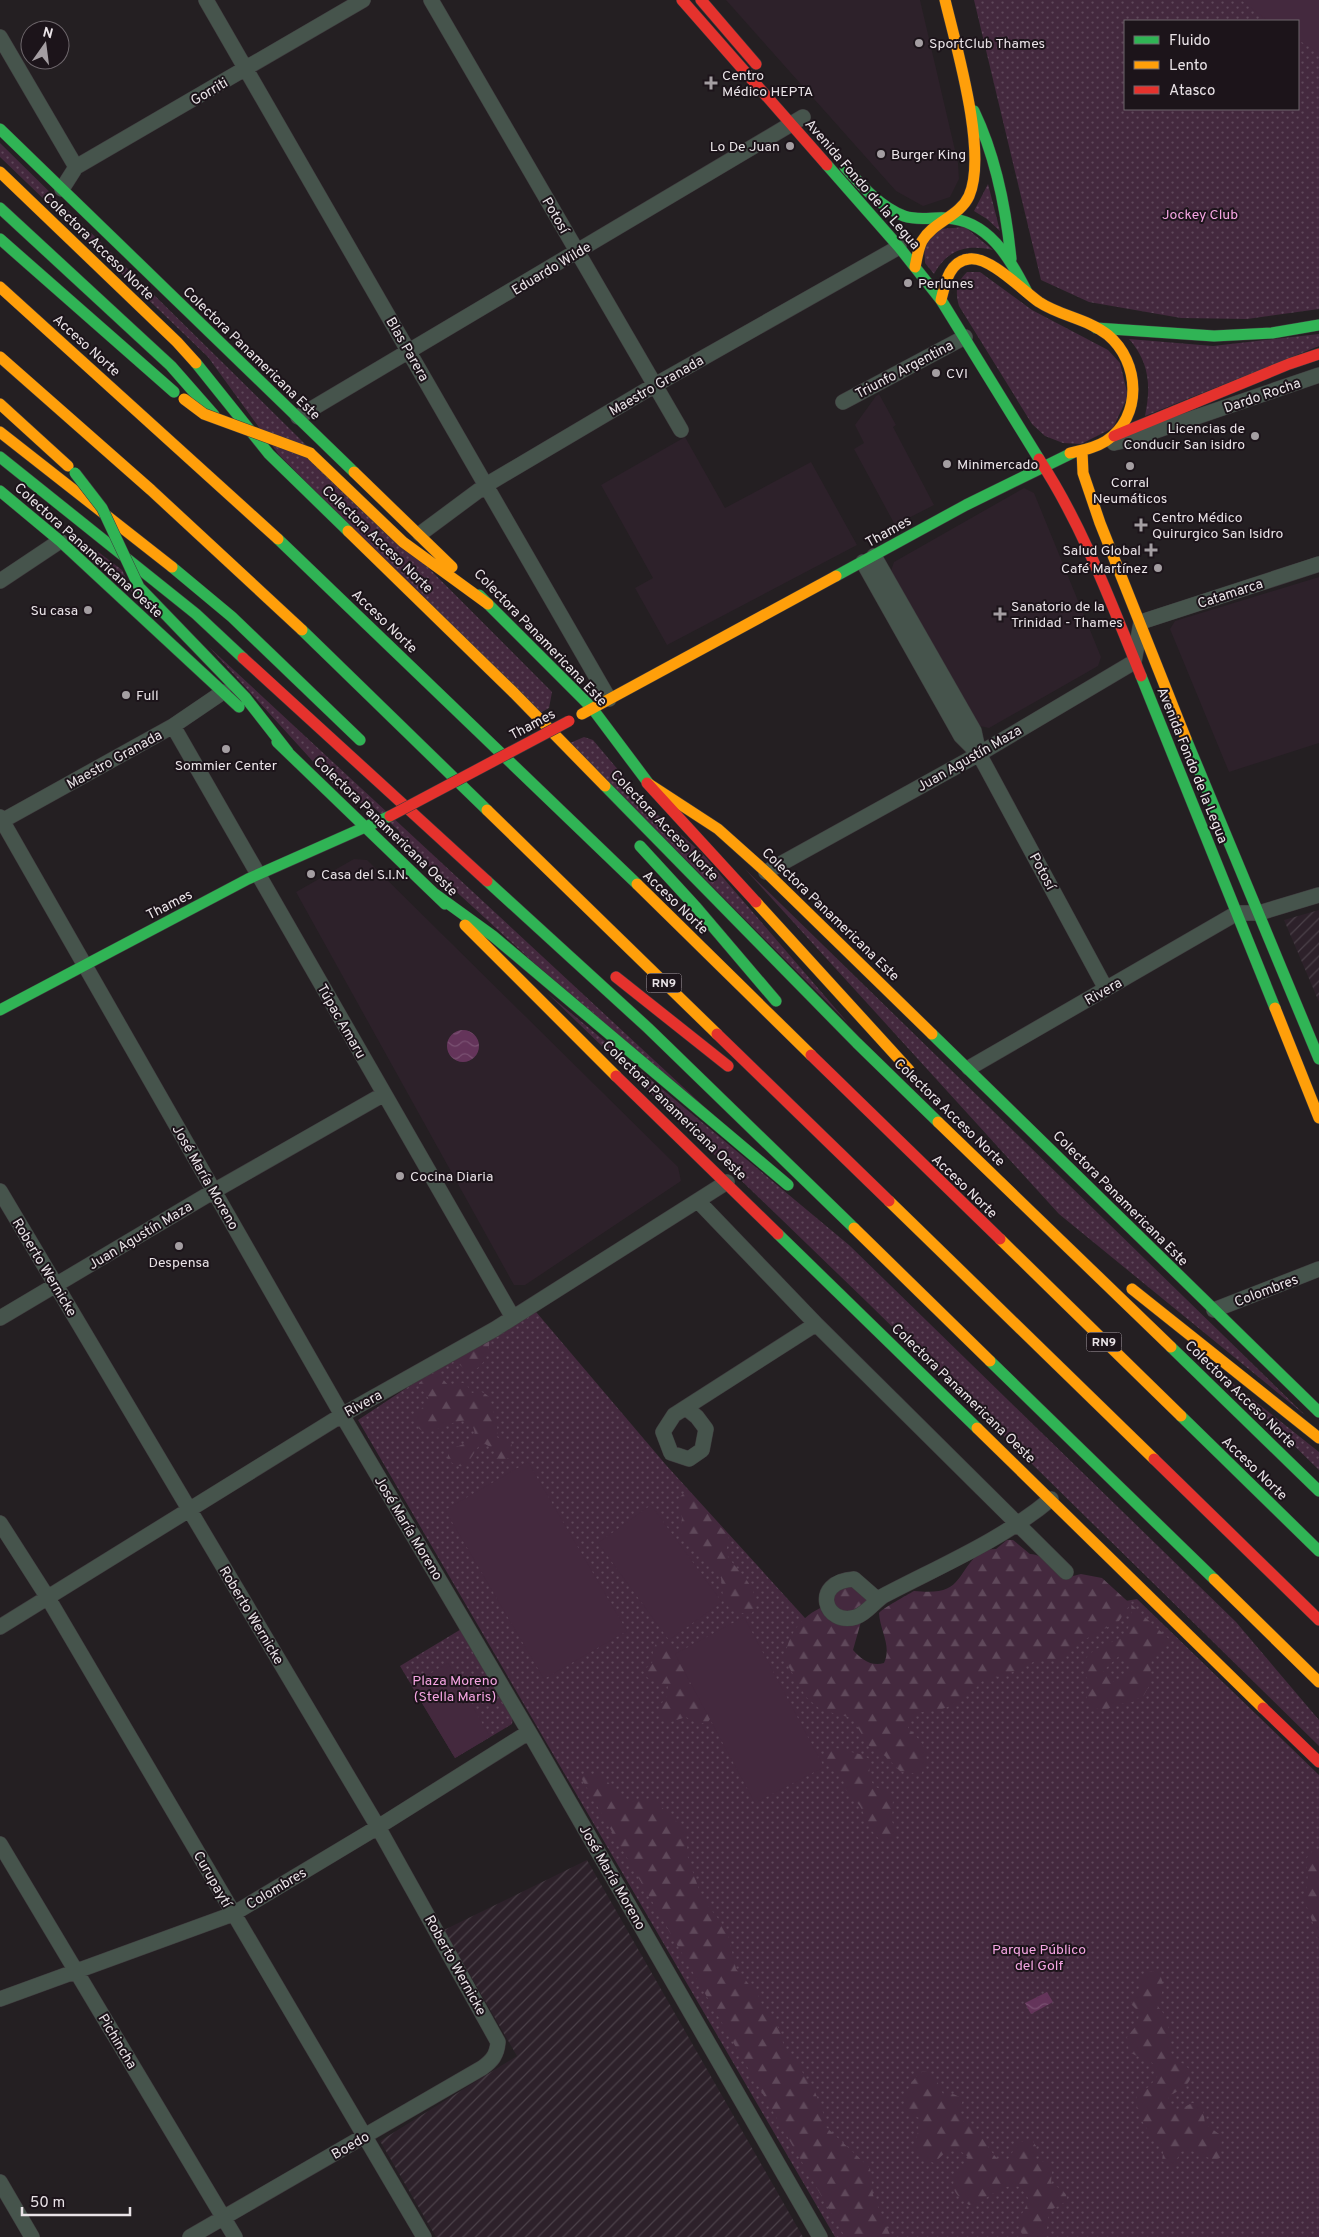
<svg xmlns="http://www.w3.org/2000/svg" width="1319" height="2237" viewBox="0 0 1319 2237" font-family="Overpass,sans-serif">
<style>
.built{fill:#2d212a}
.industrial{fill:url(#industrial-furrows)}
.green{fill:url(#green-dots);fill-rule:evenodd}
.forest{fill:url(#forest-firs);fill-rule:evenodd}
.pitch{fill:#44293e}
.water{fill:url(#water-waves)}
.lines{fill:none;stroke-linecap:round;stroke-linejoin:round}
.street-casing{stroke:#3f3b3e;stroke-width:16}
.fast-casing{stroke:#3f3b3e;stroke-width:12}
.slow-casing{stroke:#3f3b3e;stroke-width:12}
.jam-casing{stroke:#3f3b3e;stroke-width:12}
.street{stroke:#46544c;stroke-width:15}
.fast{stroke:#30b455;stroke-width:11}
.slow{stroke:#ff9f0a;stroke-width:11}
.jam{stroke:#e5322d;stroke-width:11}
.fast-bridge-casing{stroke:#3f3b3e;stroke-width:12;stroke-linecap:butt}
.slow-bridge-casing{stroke:#3f3b3e;stroke-width:12;stroke-linecap:butt}
.jam-bridge-casing{stroke:#3f3b3e;stroke-width:12;stroke-linecap:butt}
.fast-bridge{stroke:#30b455;stroke-width:11}
.slow-bridge{stroke:#ff9f0a;stroke-width:11}
.jam-bridge{stroke:#e5322d;stroke-width:11}
.poi-dot{fill:#a49ea2;stroke:#1c141a;stroke-width:2}
.labels{text-anchor:middle;stroke-width:4;stroke-linejoin:round;paint-order:stroke}
.shield{fill:#1c141a;stroke:#aca5aa;stroke-width:1}
.shield-label{font-size:12px;font-weight:bold;fill:#e9e3e7}
.poi-label{font-size:14px;fill:#e9e3e7;stroke:#1c141a;text-anchor:start}
.street-label{font-size:14px;fill:#e9e3e7;stroke:#1c141a}
.park-label{font-size:14px;fill:#f6a5e3;stroke:#1c141a}
</style>
<defs>
<pattern id="industrial-furrows" width="10" height="10" patternUnits="userSpaceOnUse" patternTransform="scale(1.25)"><rect width="10" height="10" fill="#2d212a"/><path d="M-1 1l2-2M0 10L10 0M9 11l2-2" fill="none" stroke="#4b4149"/></pattern>
<pattern id="green-dots" width="8" height="8" patternUnits="userSpaceOnUse" patternTransform="scale(1.25)"><rect width="8" height="8" fill="#44293e"/><path d="M2 2h.1M6 6h.1" fill="none" stroke="#5f485a" stroke-width="1.8" stroke-linecap="round"/></pattern>
<pattern id="forest-firs" width="22" height="20" patternUnits="userSpaceOnUse" patternTransform="scale(1.25)"><rect width="22" height="20" fill="#44293e"/><path d="M5 1l3.5 6h-7zM16 11l3.5 6h-7z" fill="#5f485a"/></pattern>
<pattern id="water-waves" width="16" height="10" patternUnits="userSpaceOnUse" patternTransform="scale(1.25)"><rect width="16" height="10" fill="#64345a"/><path d="M0 5q4-4 8 0t8 0" fill="none" stroke="#7a5172"/></pattern>
</defs>
<rect width="100%" height="100%" fill="#241f22"/>
<path class="built" d="M726 0H920L958 163 959 179 950 197 923 206 896 191Z
M879 394 896 425 893 427 934 505 895 525 854 449 864 443 855 425 876 396Z
M685 437 725 508 811 462 857 545 667 645 635 588 653 578 601 485Z
M1024 488 1034 493 1101 657 1098 666 989 728 980 726 891 571 894 562Z
M1319 577V743L1229 772 1170 629 1175 621Z
M354 859 367 860 678 1167 681 1181 525 1285H514L296 892Z"/>
<path class="industrial" d="M1319 910V1002L1284 920Z
M587 1860 803 2237H436L380 2141 517 2056 444 1930Z"/>
<path class="green" d="M974 0H1319V309L1247 319 1181 318 1089 302 1041 280ZM1125 21H1298V109H1125Z
M0 143 299 438 552 692 549 708 540 713 279 455 208 357 0 157Z
M988 184 1000 231 987 219 974 211Z
M965 227 993 250C966 244 947 250 934 274L925 263 924 245 940 229Z
M967 272H980L1032 310 1108 350 1120 363 1128 396 1113 428 1081 444 1063 443 1045 436 1032 424 959 306C955 291 956 283 967 272Z
M1319 334V346L1145 416C1151 387 1150 363 1129 339L1213 346Z
M63 525 122 570 134 594 80 546Z
M209 647 724 1125 533 962 400 840 399 831 368 802C356 806 347 797 338 789Z
M584 737 593 740 651 809 701 852 848 1023 570 743Z
M745 869 1305 1415 1059 1214Z
M547 993 849 1245 1236 1622 1319 1720V1746L867 1302Z
M531 1306 666 1465 895 1717 1096 1606 1137 1599 1319 1775V2237H835L358 1420Z
M1222 1375 1319 1452V1470Z
M463 1628 513 1716 512 1724 455 1758 400 1666Z"/>
<path class="forest" d="M489 1335C492 1360 473 1386 454 1358Z
M430 1374 440 1376 450 1387 459 1382 466 1384 472 1393 479 1391C495 1397 489 1402 494 1413 497 1423 498 1426 497 1437L500 1439H507L512 1444 509 1458 503 1460 496 1458 494 1449 485 1444 479 1446C469 1457 468 1476 448 1460V1451C459 1443 485 1443 470 1422 455 1413 416 1452 416 1416L429 1399 419 1386V1383Z
M686 1491 729 1536 726 1553C736 1572 765 1590 752 1613H738L729 1608 723 1597 721 1578 680 1532 682 1518 678 1499Z
M1007 1540H1013L1030 1554C1045 1554 1050 1569 1065 1578L1081 1574 1102 1578 1169 1639 1152 1657 1149 1686 1144 1695 1132 1702 1115 1705 1106 1710 1092 1708 1086 1700 1090 1686 1085 1673V1660C1100 1636 1136 1650 1131 1603L1119 1621 1082 1641 1059 1659H1038L1020 1670 982 1681C975 1691 957 1703 945 1708 929 1714 912 1706 908 1728 923 1743 933 1753 921 1774L901 1772 885 1756 868 1745 854 1721 848 1717 821 1710 806 1697 786 1662C784 1638 802 1615 823 1607L829 1582 870 1590 853 1650C861 1659 871 1667 884 1663 892 1646 880 1631 879 1613 883 1608 907 1595 914 1591 964 1596 953 1576 982 1550L996 1549ZM1120 1655 1134 1669 1117 1685 1103 1671Z
M656 1644H670L685 1654 712 1716 708 1722 698 1724 686 1717 670 1722 660 1717 659 1707 667 1696 668 1686C658 1680 647 1683 643 1670L652 1664 653 1650Z
M832 1747 863 1755 869 1759C870 1774 867 1789 887 1790L893 1799 892 1821 896 1831 892 1840 889 1842 879 1839 872 1831 860 1806 846 1790 843 1780 826 1764 824 1754Z
M591 1774C614 1774 609 1799 632 1801 638 1802 645 1799 652 1798L686 1831 688 1858 702 1898 727 1930 736 1969 758 1995 766 2014 776 2023 782 2036 784 2050 799 2063 804 2076 813 2087 823 2112 825 2126 870 2168 873 2195 891 2237H845L580 1776Z
M1314 1849H1319V1951L1317 1934 1305 1902 1308 1874 1305 1860Z
M1152 1971 1159 1973C1166 1986 1162 1994 1157 2006 1175 2022 1166 2040 1173 2059 1201 2069 1193 2086 1170 2095L1167 2102 1172 2108 1179 2110 1192 2103 1199 2104 1203 2109 1205 2124 1222 2136 1220 2158 1214 2160 1187 2149 1181 2152 1174 2164 1167 2165 1162 2161 1164 2146C1149 2134 1133 2114 1137 2094L1150 2086 1158 2075C1156 2057 1141 2061 1129 2051L1127 2037 1136 2026 1140 2013 1131 2004C1132 1999 1134 1997 1137 1993 1143 1983 1138 1974 1152 1971Z
M923 2071C939 2073 936 2085 944 2095 952 2093 956 2094 963 2100L958 2113C962 2123 970 2126 978 2133 986 2141 991 2154 1000 2161H1007C1015 2149 1017 2139 1032 2140L1036 2146 1034 2160 1048 2162 1052 2169 1051 2183C1058 2188 1068 2191 1067 2201L1049 2211 1046 2237H1025C1009 2218 1027 2215 1028 2198L1020 2187C1000 2181 988 2202 969 2205 947 2190 949 2178 970 2163L967 2156 956 2148 949 2149 934 2163C924 2159 919 2154 914 2145L918 2132 919 2118 907 2112C902 2096 910 2080 923 2071Z"/>
<path class="pitch" d="M1241 0H1319V52L1298 40V21H1268Z
M528 1462 627 1631 544 1679 445 1510Z
M651 1505 722 1602 669 1640 598 1543Z
M744 1617 824 1767 755 1803 675 1654Z
M448 1663 490 1737 455 1758 411 1685Z"/>
<path class="water" d="M447 1046a16 16 0 1 1 32 0a16 16 0 1 1-32 0Z
M1047 1992 1053 2002 1031 2014 1025 2003Z"/>
<g class="lines">
<defs>
<path id="street" d="M206 0 609 699
M431 0 681 430
M0 37 76 167
M62 189 76 167 363 0
M843 402 965 337
M298 417 803 117
M1114 443 1135 438 1319 375
M420 534 486 485 655 385 899 247
M874 556 974 731 979 754 1106 989
M863 562 961 736 979 754
M0 581 60 541
M173 726 512 1316
M0 817 342 1415 529 1732 820 2237
M2 821 173 726 223 692
M766 872 979 754 1134 662 1141 622 1319 564
M969 1068 1237 913H1259L1319 895
M0 1191 378 1827 498 2042C497 2055 492 2061 482 2068L190 2237
M698 1201 816 1324 1066 1572
M1214 1310 1319 1269
M0 1318 214 1191 384 1094
M686 1408 697 1417 706 1429 702 1450 689 1459 671 1453 663 1432 674 1415 816 1324
M0 1523 48 1598 424 2237
M878 1600 854 1579C810 1582 825 1627 856 1617 867 1613 874 1602 883 1596 940 1566 1002 1540 1051 1499
M0 1627 342 1415 495 1329 727 1182
M0 1844 235 2237
M0 1999 233 1914 378 1827 529 1732
M0 2182 32 2237"/>
<path id="fast" d="M974 111C996 157 1006 208 1011 259
M0 129 354 472
M827 165 899 247 941 300 1039 459
M845 167C862 186 880 207 904 216 918 221 932 217 946 218 988 220 1010 258 1027 292
M0 208 171 366 214 415
M0 239 174 392
M1096 328 1214 336 1272 333 1319 325
M196 363 269 454 348 531
M0 457 196 614 243 658
M0 491 60 541 239 707
M278 539 637 884
M172 567 232 617 360 740
M836 576 966 505 1072 453
M139 587 245 697 288 752
M479 595 592 708 649 784
M302 630 487 810
M1141 676 1275 1008
M1186 739 1319 1059
M277 742 445 904
M605 786 857 1043 938 1122
M640 846 696 907 776 1001
M487 881 648 1028 854 1228
M435 894 493 936 788 1185
M0 1010 248 879 390 816
M932 1034 1319 1412
M778 1234 977 1428
M1171 1347 1319 1491
M990 1361 1214 1579
M1181 1416 1319 1551"/>
<path id="slow" d="M0 172 177 342 196 363
M915 267C917 258 918 249 922 241 933 222 960 216 969 196 988 153 956 46 945 0
M0 287 278 539
M941 300C945 284 949 261 969 259 990 256 1022 290 1039 302 1060 316 1088 319 1108 335 1140 362 1143 417 1106 441 1095 448 1083 450 1070 453
M0 357 151 490 302 630
M0 404 68 466
M0 432 172 567
M1082 451 1083 473 1100 523 1186 739
M310 453 403 542 488 604
M354 472 452 567
M348 531 514 693 605 786
M582 714 836 576
M649 784 718 829 766 872 932 1034
M487 810 717 1034
M637 884 811 1055
M756 902 909 1070
M465 925 616 1076
M1275 1008 1319 1118
M938 1122 1171 1347
M889 1201 1154 1459
M854 1228 990 1361
M1000 1239 1181 1416
M1132 1289 1319 1438
M977 1428 1263 1708
M1214 1579 1319 1682"/>
<path id="jam" d="M682 0 827 165
M701 0 756 64
M1114 436 1289 364 1319 354
M1039 459C1083 526 1111 603 1141 676
M243 658 487 881
M647 783 756 902
M616 977 728 1066
M717 1034 889 1201
M811 1055 1000 1239
M616 1076 778 1234
M1154 1459 1319 1620
M1263 1708 1319 1762"/>
</defs>
<use href="#street" class="street-casing"/>
<use href="#fast" class="fast-casing"/>
<use href="#slow" class="slow-casing"/>
<use href="#jam" class="jam-casing"/>
<use href="#street" class="street"/>
<use href="#fast" class="fast"/>
<use href="#slow" class="slow"/>
<use href="#jam" class="jam"/>
<defs>
<path id="fast-bridge" d="M75 473 102 508 139 587"/>
<path id="slow-bridge" d="M184 399 204 414 310 453"/>
<path id="jam-bridge" d="M390 816 569 721"/>
</defs>
<use href="#fast-bridge" class="fast-bridge-casing"/>
<use href="#slow-bridge" class="slow-bridge-casing"/>
<use href="#jam-bridge" class="jam-bridge-casing"/>
<use href="#fast-bridge" class="fast-bridge"/>
<use href="#slow-bridge" class="slow-bridge"/>
<use href="#jam-bridge" class="jam-bridge"/>
</g>
<g class="poi-dot">
<circle cx="919" cy="43" r="5"/>
<path d="M708.5 75.5h5v5h5v5h-5v5h-5v-5h-5v-5h5z"/>
<circle cx="790" cy="146" r="5"/>
<circle cx="881" cy="154" r="5"/>
<circle cx="908" cy="283" r="5"/>
<circle cx="936" cy="373" r="5"/>
<circle cx="1255" cy="436" r="5"/>
<circle cx="947" cy="464" r="5"/>
<circle cx="1130" cy="466" r="5"/>
<path d="M1138.5 517.5h5v5h5v5h-5v5h-5v-5h-5v-5h5z"/>
<path d="M1148.5 542.5h5v5h5v5h-5v5h-5v-5h-5v-5h5z"/>
<circle cx="1158" cy="568" r="5"/>
<circle cx="88" cy="610" r="5"/>
<path d="M997.5 606.5h5v5h5v5h-5v5h-5v-5h-5v-5h5z"/>
<circle cx="126" cy="695" r="5"/>
<circle cx="226" cy="749" r="5"/>
<circle cx="311" cy="874" r="5"/>
<circle cx="400" cy="1176" r="5"/>
<circle cx="179" cy="1246" r="5"/>
</g>
<g class="labels">
<g class="shield">
<rect x="646.5" y="973.5" width="35" height="19" rx="4"/>
<rect x="1086.5" y="1332.5" width="35" height="19" rx="4"/>
</g>
<g class="shield-label">
<text x="664" y="987">RN9</text>
<text x="1104" y="1346">RN9</text>
</g>
<g class="poi-label">
<text x="929" y="48">SportClub Thames</text>
<text x="722" y="80">Centro<tspan x="722" dy="16">Médico HEPTA</tspan></text>
<text x="780" y="151" text-anchor="end">Lo De Juan</text>
<text x="891" y="159">Burger King</text>
<text x="918" y="288">Perlunes</text>
<text x="946" y="378">CVI</text>
<text x="1245" y="433" text-anchor="end">Licencias de<tspan x="1245" dy="16">Conducir San isidro</tspan></text>
<text x="957" y="469">Minimercado</text>
<text x="1130" y="487" text-anchor="middle">Corral<tspan x="1130" dy="16">Neumáticos</tspan></text>
<text x="1152" y="522">Centro Médico<tspan x="1152" dy="16">Quirurgico San Isidro</tspan></text>
<text x="1141" y="555" text-anchor="end">Salud Global</text>
<text x="1148" y="573" text-anchor="end">Café Martínez</text>
<text x="1011" y="611">Sanatorio de la<tspan x="1011" dy="16">Trinidad - Thames</tspan></text>
<text x="78" y="615" text-anchor="end">Su casa</text>
<text x="136" y="700">Full</text>
<text x="226" y="770" text-anchor="middle">Sommier Center</text>
<text x="321" y="879">Casa del S.I.N.</text>
<text x="410" y="1181">Cocina Diaria</text>
<text x="179" y="1267" text-anchor="middle">Despensa</text>
</g>
<g class="street-label">
<text transform="translate(209 91) rotate(-30)" y="5">Gorriti</text>
<text transform="translate(863 184) rotate(49)" y="5">Avenida Fondo de la Legua</text>
<text transform="translate(556 215) rotate(60)" y="5">Potosí</text>
<text transform="translate(99 246) rotate(44)" y="5">Colectora Acceso Norte</text>
<text transform="translate(551 268) rotate(-31)" y="5">Eduardo Wilde</text>
<text transform="translate(87 345) rotate(42)" y="5">Acceso Norte</text>
<text transform="translate(408 349) rotate(60)" y="5">Blas Parera</text>
<text transform="translate(252 353) rotate(44)" y="5">Colectora Panamericana Este</text>
<text transform="translate(904 369) rotate(-28)" y="5">Triunfo Argentina</text>
<text transform="translate(656 385) rotate(-30)" y="5">Maestro Granada</text>
<text transform="translate(1262 395) rotate(-19)" y="5">Dardo Rocha</text>
<text transform="translate(888 531) rotate(-29)" y="5">Thames</text>
<text transform="translate(378 539) rotate(44)" y="5">Colectora Acceso Norte</text>
<text transform="translate(89 550) rotate(42)" y="5">Colectora Panamericana Oeste</text>
<text transform="translate(1230 593) rotate(-18)" y="5">Catamarca</text>
<text transform="translate(385 621) rotate(44)" y="5">Acceso Norte</text>
<text transform="translate(541 637) rotate(46)" y="5">Colectora Panamericana Este</text>
<text transform="translate(532 724) rotate(-28)" y="5">Thames</text>
<text transform="translate(969 758) rotate(-30)" y="5">Juan Agustín Maza</text>
<text transform="translate(114 759) rotate(-29)" y="5">Maestro Granada</text>
<text transform="translate(1193 765) rotate(68)" y="5">Avenida Fondo de la Legua</text>
<text transform="translate(665 825) rotate(46)" y="5">Colectora Acceso Norte</text>
<text transform="translate(386 826) rotate(44)" y="5">Colectora Panamericana Oeste</text>
<text transform="translate(1043 871) rotate(62)" y="5">Potosí</text>
<text transform="translate(676 902) rotate(44)" y="5">Acceso Norte</text>
<text transform="translate(169 904) rotate(-27)" y="5">Thames</text>
<text transform="translate(831 914) rotate(44)" y="5">Colectora Panamericana Este</text>
<text transform="translate(1103 991) rotate(-30)" y="5">Rivera</text>
<text transform="translate(342 1021) rotate(60)" y="5">Túpac Amaru</text>
<text transform="translate(675 1110) rotate(44)" y="5">Colectora Panamericana Oeste</text>
<text transform="translate(950 1112) rotate(44)" y="5">Colectora Acceso Norte</text>
<text transform="translate(206 1177) rotate(60)" y="5">José María Moreno</text>
<text transform="translate(965 1186) rotate(44)" y="5">Acceso Norte</text>
<text transform="translate(1121 1198) rotate(45)" y="5">Colectora Panamericana Este</text>
<text transform="translate(140 1235) rotate(-31)" y="5">Juan Agustín Maza</text>
<text transform="translate(45 1267) rotate(59)" y="5">Roberto Wernicke</text>
<text transform="translate(1266 1290) rotate(-21)" y="5">Colombres</text>
<text transform="translate(964 1393) rotate(44)" y="5">Colectora Panamericana Oeste</text>
<text transform="translate(1241 1394) rotate(44)" y="5">Colectora Acceso Norte</text>
<text transform="translate(363 1403) rotate(-29)" y="5">Rivera</text>
<text transform="translate(1255 1468) rotate(44)" y="5">Acceso Norte</text>
<text transform="translate(409 1528) rotate(59)" y="5">José María Moreno</text>
<text transform="translate(252 1615) rotate(59)" y="5">Roberto Wernicke</text>
<text transform="translate(613 1877) rotate(60)" y="5">José María Moreno</text>
<text transform="translate(213 1879) rotate(60)" y="5">Curupaytí</text>
<text transform="translate(276 1888) rotate(-31)" y="5">Colombres</text>
<text transform="translate(456 1965) rotate(61)" y="5">Roberto Wernicke</text>
<text transform="translate(118 2041) rotate(59)" y="5">Pichincha</text>
<text transform="translate(350 2145) rotate(-30)" y="5">Boedo</text>
</g>
<g class="park-label">
<text x="1200" y="219">Jockey Club</text>
<text x="455" y="1685">Plaza Moreno<tspan x="455" dy="16">(Stella Maris)</tspan></text>
<text x="1039" y="1954">Parque Público<tspan x="1039" dy="16">del Golf</tspan></text>
</g>
</g>
<rect x="1124" y="20" width="175" height="90" fill="#1c141a" stroke="#6e676c"/>
<rect x="1134" y="36" width="25" height="8" fill="#30b455" stroke="#6e676c"/>
<text x="1169" y="45" font-size="15" fill="#e9e3e7">Fluido</text>
<rect x="1134" y="61" width="25" height="8" fill="#ff9f0a" stroke="#6e676c"/>
<text x="1169" y="70" font-size="15" fill="#e9e3e7">Lento</text>
<rect x="1134" y="86" width="25" height="8" fill="#e5322d" stroke="#6e676c"/>
<text x="1169" y="95" font-size="15" fill="#e9e3e7">Atasco</text>
<g transform="translate(45 45) rotate(14)"><circle r="24" fill="#1c141a" stroke="#6e676c"/>
<path d="M0-4L9 19L0 12L-9 19Z" fill="#a49ea2"/>
<text y="-8" font-size="14" font-weight="bold" text-anchor="middle" fill="#e9e3e7">N</text>
</g>
<path d="M22 2207v8h108v-8" fill="none" stroke="#e9e3e7" stroke-width="2.5"/>
<text x="30" y="2207" font-size="15" fill="#e9e3e7" stroke="#1c141a" stroke-width="4" paint-order="stroke">50 m</text>
</svg>
